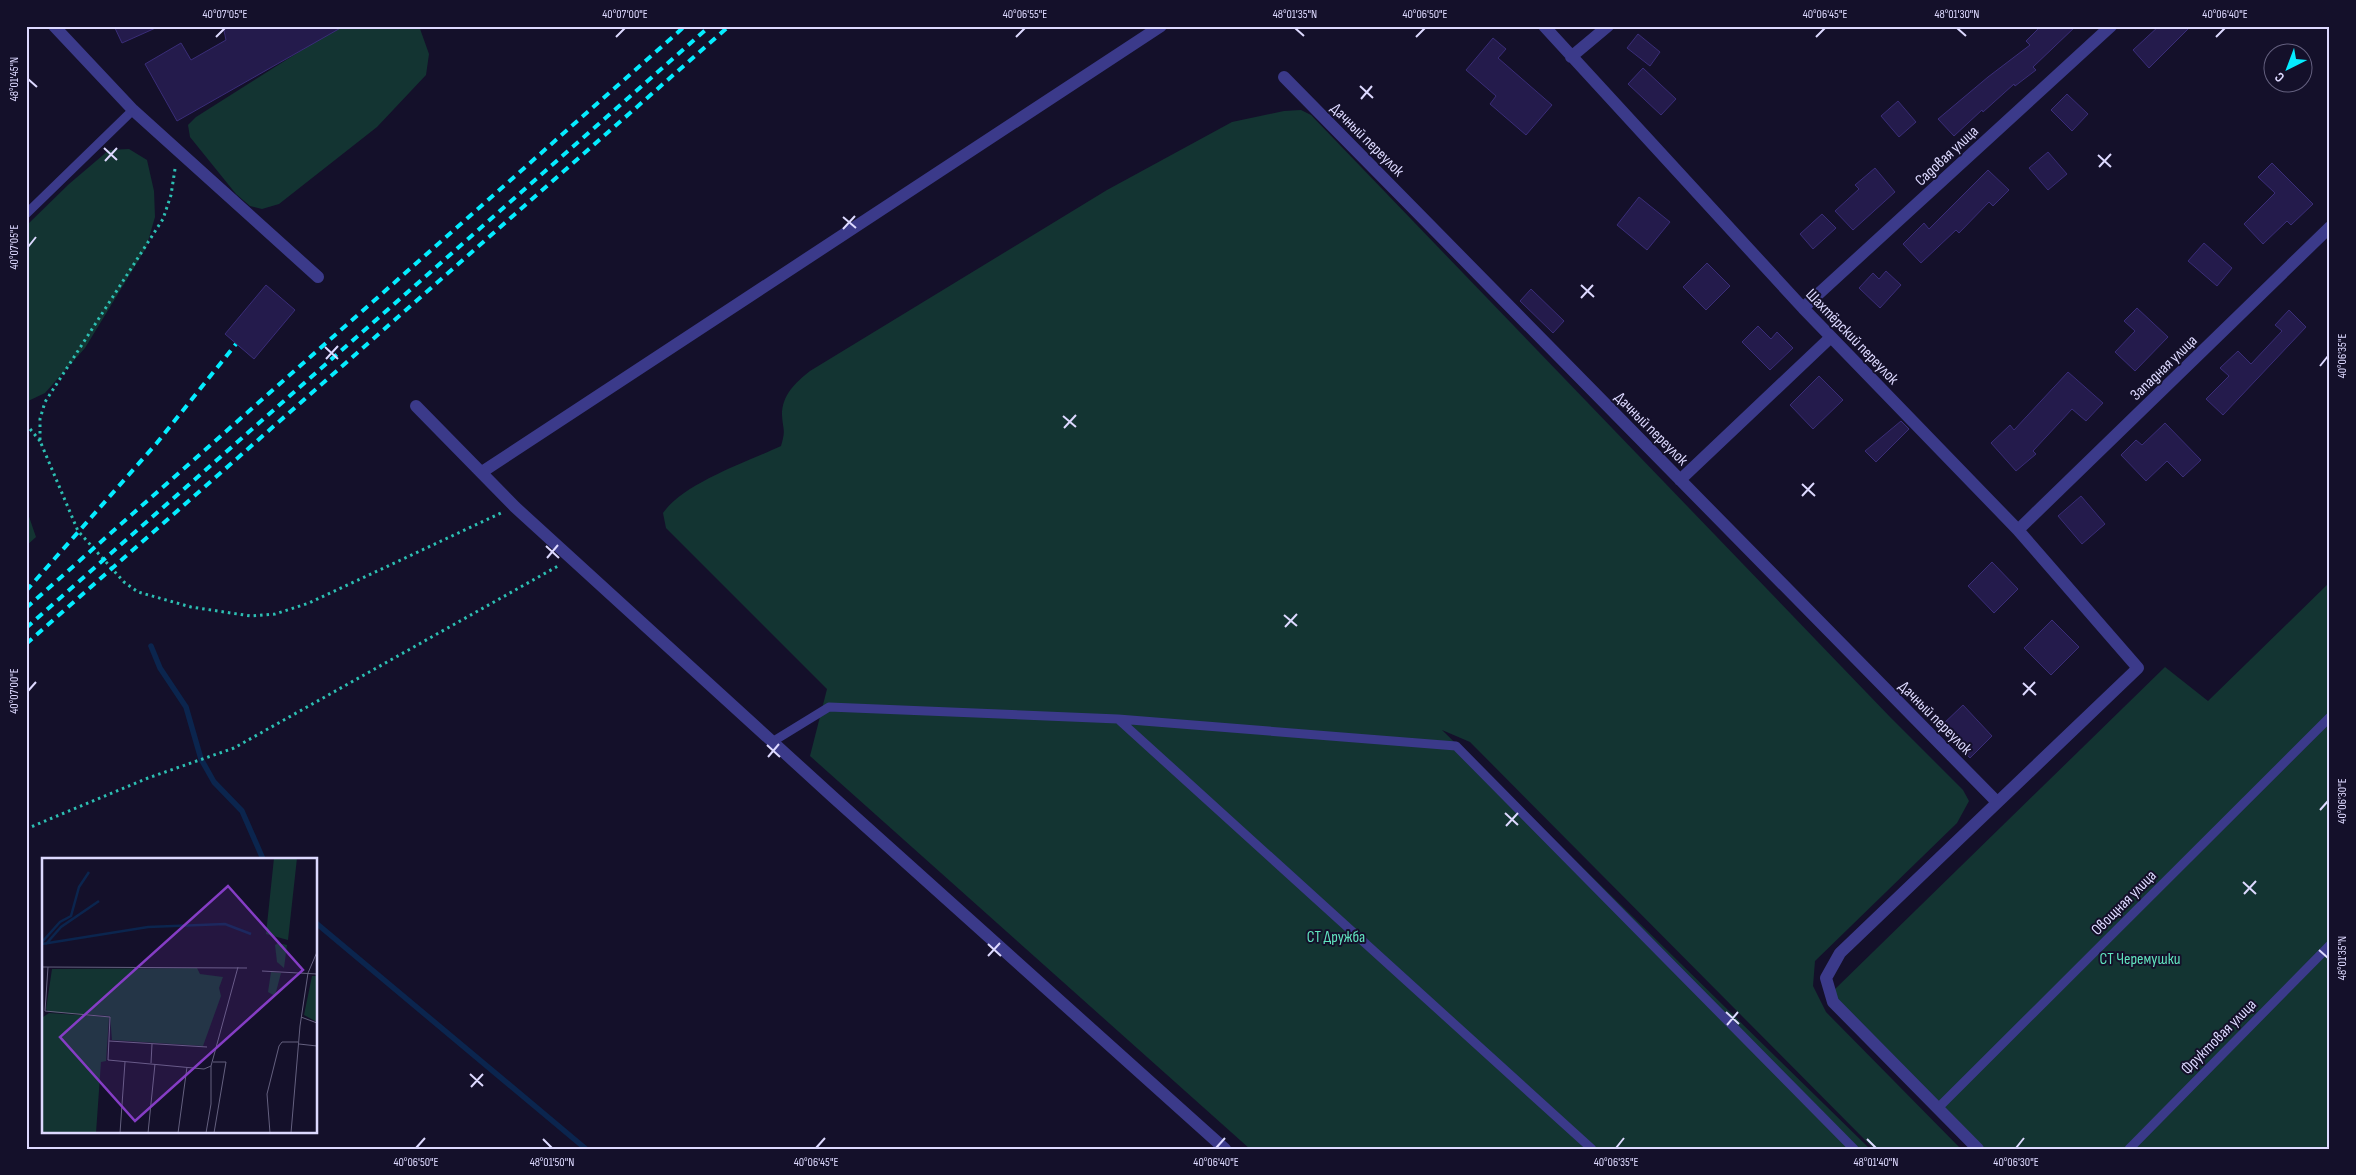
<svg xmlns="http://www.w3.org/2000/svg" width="2356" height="1175" viewBox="0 0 2356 1175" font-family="'Sofia Sans Condensed',sans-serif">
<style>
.green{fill:#133432}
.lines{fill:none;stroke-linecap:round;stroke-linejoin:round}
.stream{stroke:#0b254e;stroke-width:5.5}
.building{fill:#241b4c;stroke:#3a2d78}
.path{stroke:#2dbfb3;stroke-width:3;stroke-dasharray:2.5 4;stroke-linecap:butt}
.service{stroke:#3b3a8a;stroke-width:9}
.minor{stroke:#3b3a8a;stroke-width:12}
.rail{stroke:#05ecff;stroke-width:4;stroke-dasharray:8 6;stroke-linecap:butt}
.ticks{fill:none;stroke:#ddd9ff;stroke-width:2}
.labels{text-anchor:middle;stroke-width:4;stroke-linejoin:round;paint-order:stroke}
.street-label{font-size:16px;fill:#ddd9ff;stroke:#14102a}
.park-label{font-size:16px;fill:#61e4bf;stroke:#14102a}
.inset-river{fill:none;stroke:#0b254e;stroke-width:2.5}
.inset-road{fill:none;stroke:#64607f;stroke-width:1}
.view{fill:#853dc5;fill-opacity:0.15;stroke:#853dc5;stroke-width:2.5}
.inset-edge{fill:none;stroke:#ddd9ff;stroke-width:2.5}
.neatline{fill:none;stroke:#ddd9ff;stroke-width:2}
.ticks-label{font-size:12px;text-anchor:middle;fill:#ddd9ff}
</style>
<rect width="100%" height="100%" fill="#14102a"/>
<path class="green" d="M340 26H419L429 54 426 75 377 127 279 204 262 209 250 206 236 194 190 137 188 125 196 117Z
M1301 110 1311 115 1891 718 1963 790 1969 801 1957 823 1815 961 1813 986 1826 1012 1961 1149H1874L1470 742 1442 730 1870 1149H1250L810 756 827 689 666 528 663 513C684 483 747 462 781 446 786 429 783 431 782 415 782 395 795 383 810 371L1107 190 1232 122 1284 111Z
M129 149 147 160 154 191 155 217 146 248 85 348 45 393 26 402V226L69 184 109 150Z
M26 508 36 537 26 546Z
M2330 582V1149H1985L1831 993 2165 667 2208 701Z"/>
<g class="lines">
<path class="stream" d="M151 646 160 668 186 707 201 759 214 782 242 811 263 859
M316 923 586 1149"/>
</g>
<path class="building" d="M114 26H160L122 43Z
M223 26H344L177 121 145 64 181 43 191 60 226 40Z
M2041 26H2076L2033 67 2036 70 2015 86 2014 84 1983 112 1982 110 1954 136 1938 119 1988 77 2030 45 2026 41Z
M2159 26H2191L2149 68 2133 50Z
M1638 34 1660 52 1650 66 1627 48Z
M1493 38 1506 49 1498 58 1552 105 1526 135 1490 104 1496 96 1466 70Z
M1643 68 1676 99 1661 115 1628 84Z
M2067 94 2088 114 2072 131 2051 110Z
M1898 101 1916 122 1899 137 1881 116Z
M2048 152 2067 174 2048 190 2029 168Z
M2272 163 2313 204 2291 225 2287 221 2263 244 2244 224 2275 193 2258 177Z
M1875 168 1895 192 1853 230 1835 211 1859 189 1855 185Z
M1988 170 2009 190 1993 206 1989 202 1959 233 1956 230 1921 263 1903 244 1924 223 1929 229Z
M1639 197 1670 222 1647 250 1617 225Z
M1822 214 1836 228 1813 249 1800 234Z
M2204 243 2232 268 2217 286 2188 261Z
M1707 263 1730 286 1706 310 1683 287Z
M1886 271 1901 285 1880 308 1859 288 1873 273 1879 279Z
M266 285 295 310 254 359 225 334Z
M1531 289 1564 321 1553 333 1520 301Z
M2137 308 2168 337 2135 371 2115 352 2135 331 2124 321Z
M2289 310 2306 327 2223 415 2206 399 2229 376 2220 368 2238 351 2251 364 2282 331 2275 325Z
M1758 326 1771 339 1777 332 1793 348 1770 370 1742 342Z
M2068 372 2103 403 2086 421 2072 409 2033 451 2036 454 2016 471 1991 443 2010 425 2014 430Z
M1819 376 1843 400 1813 429 1790 405Z
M1901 421 1909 429 1876 462 1865 451Z
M2165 423 2201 460 2183 477 2167 461 2146 481 2121 455 2136 440 2142 445Z
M2081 496 2105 524 2082 544 2058 516Z
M1992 562 2018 589 1994 613 1968 586Z
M2052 620 2079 647 2051 675 2024 648Z
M1963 705 1992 736 1970 758 1940 727Z"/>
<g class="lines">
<path class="path" d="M175 169 171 195 163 219 45 402 40 419V441L78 531 124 582 138 592 191 607 251 616 275 614 309 603 501 513
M26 424 40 441
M26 829 148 778 234 748 558 566"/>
<path class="service" d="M26 214 133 110
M1118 719 1592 1149
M772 742 829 707 1118 719 1456 746 1854 1149
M1938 1108 2330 717
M2129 1149 2330 945"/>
<path class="minor" d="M54 26 133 110 318 277
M1544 26 1803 308 2018 530 2138 668 1840 953 1826 978 1833 1002 1978 1149
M1571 57 1608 26
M1284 77 1997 802
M1803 308 2111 26
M416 406 515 507 833 797 1225 1149
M482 472 1161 26
M1680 480 1831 337
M2018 530 2330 227"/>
<path class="rail" d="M26 591 156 444 236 344
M26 608 685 26
M26 628 710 26
M26 644 729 26"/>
</g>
<path class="ticks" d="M1295 28 1304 36M1957 28 1966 36M216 37 225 28M616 37 625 28M1016 37 1025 28M1416 37 1425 28M1816 37 1825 28M2216 37 2225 28M28 79 37 87M1360 86 1373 98M1361 99 1372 86M104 148 117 160M2098 155 2111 167M105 161 117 148M2099 167 2111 154M843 217 856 228M843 229 855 216M28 247 36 237M1581 285 1594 297M1581 298 1593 285M325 347 338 359M326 359 338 346M2320 366 2328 356M1063 416 1076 427M1064 428 1076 415M1802 484 1815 496M1802 496 1814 483M546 546 559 558M547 558 558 545M1284 615 1297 626M1285 627 1297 614M2023 683 2036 695M28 691 36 682M2023 695 2035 682M767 745 780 757M768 757 779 744M2320 810 2328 801M1505 813 1518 825M1506 826 1518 813M2243 882 2256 894M2244 894 2256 881M988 944 1001 956M2319 950 2328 958M988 956 1000 943M1726 1012 1739 1024M1727 1025 1738 1012M470 1074 483 1086M471 1087 483 1074M543 1139 552 1148M1867 1139 1876 1148M416 1148 425 1138M816 1148 825 1138M1216 1148 1225 1138M1616 1148 1624 1138M2016 1148 2024 1138"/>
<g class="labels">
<g class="street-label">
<text transform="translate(1368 139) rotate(45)" y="6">Дачный переулок</text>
<text transform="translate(1946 155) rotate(-43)" y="6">Садовая улица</text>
<text transform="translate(1853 336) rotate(46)" y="6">Шахтёрский переулок</text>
<text transform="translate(2163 367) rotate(-44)" y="6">Западная улица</text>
<text transform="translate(1652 428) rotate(45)" y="6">Дачный переулок</text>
<text transform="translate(1936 717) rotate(45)" y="6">Дачный переулок</text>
<text transform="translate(2123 902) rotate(-45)" y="6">Овощная улица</text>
<text transform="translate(2218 1036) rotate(-45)" y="6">Фруктовая улица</text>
</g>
<g class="park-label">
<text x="1336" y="942">СТ Дружба</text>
<text x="2140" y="964">СТ Черемушки</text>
</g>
</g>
<g transform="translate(42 858)">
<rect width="275" height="275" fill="#14102a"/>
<path d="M232 0H255L246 82 224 76ZM236 85 245 87 242 110 235 104 233 87ZM155 110 158 116 181 119 177 130 179 138 161 188 70 182 68 158 7 154 4 151 10 111ZM229 114 239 115 233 138 226 134ZM270 118H275V164L262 157ZM7 155 67 159 64 203 59 204 54 275H0V166L1 159Z" fill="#133432"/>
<path class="inset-river" d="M0 84 18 64 29 58 37 29 47 14M0 86 106 69 183 66 209 76M4 86 19 69 57 43"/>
<path class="inset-road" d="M0 109 205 110M6 109 3 153 68 159 66 202 162 211 169 208M220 113 275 116M259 159 275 165M67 183 165 189M257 186 275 188M171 204H184L172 275M109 205 110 186M169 208 196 109M78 275 83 204M106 275 113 206M136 275 145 209M164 275 169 246V208M228 275 225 236 237 188 240 184H256M249 275 258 168 266 115 275 94"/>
<path class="view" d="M186 28 261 112 93 263 18 179Z"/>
<rect width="275" height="275" class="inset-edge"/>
</g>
<rect width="2356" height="1175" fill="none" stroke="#14102a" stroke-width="55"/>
<g transform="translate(2288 68) rotate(222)"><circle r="24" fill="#14102a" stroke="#64607f"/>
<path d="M0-4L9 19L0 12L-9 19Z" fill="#05ecff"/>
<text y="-8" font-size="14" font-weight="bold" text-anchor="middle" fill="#ddd9ff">С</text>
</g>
<rect x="28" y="28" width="2300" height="1120" class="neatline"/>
<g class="ticks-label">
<text x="225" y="18">40°07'05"E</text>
<text x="625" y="18">40°07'00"E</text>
<text x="1025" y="18">40°06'55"E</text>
<text x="1295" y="18">48°01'35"N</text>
<text x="1425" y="18">40°06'50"E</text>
<text x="1825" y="18">40°06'45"E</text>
<text x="1957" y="18">48°01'30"N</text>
<text x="2225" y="18">40°06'40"E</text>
<text transform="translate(14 79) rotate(-90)" y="4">48°01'45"N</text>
<text transform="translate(14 247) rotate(-90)" y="4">40°07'05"E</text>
<text transform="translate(2342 356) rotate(-90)" y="4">40°06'35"E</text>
<text transform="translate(14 691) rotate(-90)" y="4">40°07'00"E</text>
<text transform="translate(2342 801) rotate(-90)" y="4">40°06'30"E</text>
<text transform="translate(2342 958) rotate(-90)" y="4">48°01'35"N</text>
<text x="416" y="1166">40°06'50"E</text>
<text x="552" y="1166">48°01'50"N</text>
<text x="816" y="1166">40°06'45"E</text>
<text x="1216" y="1166">40°06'40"E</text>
<text x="1616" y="1166">40°06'35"E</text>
<text x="1876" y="1166">48°01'40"N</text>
<text x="2016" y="1166">40°06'30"E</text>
</g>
</svg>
